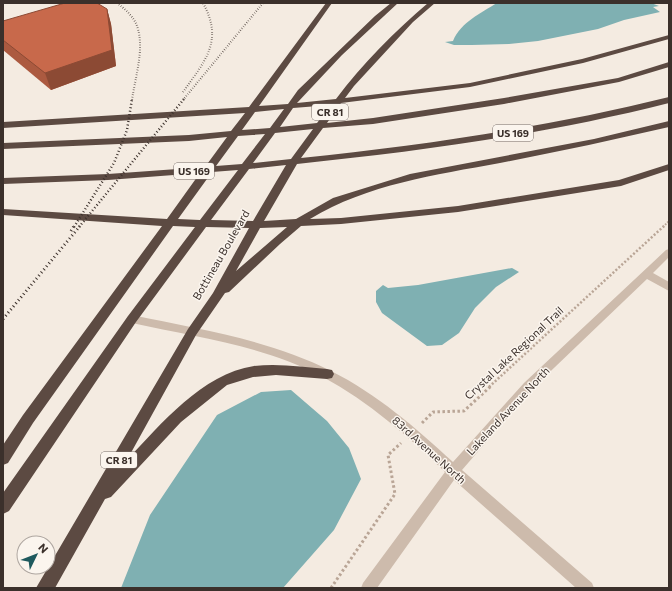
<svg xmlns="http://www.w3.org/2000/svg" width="672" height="591" viewBox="0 0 672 591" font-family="Commissioner,sans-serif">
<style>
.water{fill:#7fb0b2}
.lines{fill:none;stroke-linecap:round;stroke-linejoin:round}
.path-far2{stroke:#b9a596;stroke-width:2;stroke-dasharray:1.5 1.5;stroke-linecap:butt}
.path-far1{stroke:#b9a596;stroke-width:2.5;stroke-dasharray:2 2;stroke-linecap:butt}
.path{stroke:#b9a596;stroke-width:3;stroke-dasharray:2.5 2.5;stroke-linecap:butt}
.minor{fill:#cdbbac;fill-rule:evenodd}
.highway{fill:#5c4a42;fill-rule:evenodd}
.rail-far2{stroke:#3b302b;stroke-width:2;stroke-dasharray:0.5 2;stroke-linecap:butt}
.rail-far1{stroke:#3b302b;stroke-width:2.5;stroke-dasharray:1 2.5;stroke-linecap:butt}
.rail{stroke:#3b302b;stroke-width:3;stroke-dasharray:1 3;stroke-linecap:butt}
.wall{fill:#ac5a40}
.shaded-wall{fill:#8c4a34}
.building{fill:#c8694b;stroke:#8c4a34}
.labels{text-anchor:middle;stroke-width:3;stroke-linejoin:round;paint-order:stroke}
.shield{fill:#fbf5ee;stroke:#756b66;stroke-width:1}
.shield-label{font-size:10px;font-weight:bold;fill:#3b302b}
.street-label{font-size:11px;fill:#3b302b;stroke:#fbf5ee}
</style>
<rect width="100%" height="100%" fill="#f4ebe1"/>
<path class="water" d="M497 3H651L659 6 653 7 660 12 624 20 598 29 538 41 509 44 472 45H454L445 42 453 41C461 22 481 13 497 3Z
M512 268 519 272 496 287 475 308 459 333 442 345 427 346 382 313 376 302V291L383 285 388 288 418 285Z
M291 390 327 421 349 448 361 479 334 530 283 588H121L150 515 217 415 261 392Z"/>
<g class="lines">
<path class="path-far2" d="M663 227 669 221"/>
<path class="path-far1" d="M489 387 664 226"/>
<path class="path" d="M422 423 433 412 464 411 491 386
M331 588 395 494 388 455 401 443"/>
<path class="minor" d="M669 249V257L653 273 669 282V291L647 279 532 389 462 470 592 583 594 588H576L454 480 377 588H361L363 583 445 472C408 436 369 402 323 377 265 346 196 337 132 323L128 322 127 319 128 316 132 315C199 329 270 340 331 371 377 394 416 428 453 462L524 383 666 250Z"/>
<path class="highway" d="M326 3H332L259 106 288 104 298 90 375 16 391 3H398L342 55 297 103 336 99C362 64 395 31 428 3H435L413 22 354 86 345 98 470 83 582 59 669 35V39L583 63 470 87 341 103 327 123 373 118 504 98 618 78 669 62V67L619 82 504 104 373 124 323 128 301 158C425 145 548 127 669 97V103C547 134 422 151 297 164L264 221 296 219 333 198 410 174 594 139 669 121V127C613 140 557 152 500 163 435 175 368 184 310 219L341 218 458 206 619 180 669 164V170L621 186 458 212 341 224 301 226 280 244 229 292 225 293 196 335 127 460C161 424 202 374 254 366 278 363 303 367 327 369L332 370 334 374 332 378 327 379 276 375 253 377 227 385 181 422 111 497 105 499 55 588H36L188 329 213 293 249 228 206 227 136 322 9 511 3 514V493L128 316 195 227 173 226 33 423 8 463 3 465V445L23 415 162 226 3 215V209L167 219 200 173 108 180 3 184V178L108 174 205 167 227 137 189 141 3 149V143L189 135 231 131 245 113 3 128V122L249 107ZM331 105 317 123 280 127 293 108ZM284 109 270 128 242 130 255 112ZM313 129 291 159 253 163 275 133ZM265 134 242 164 216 166 238 136ZM286 165 253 221 211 220 249 169ZM238 170 200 220 178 219 212 172ZM287 227 236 271 260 228Z"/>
<path class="rail-far2" d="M117 3C125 9 134 17 137 26 145 48 135 78 132 100
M183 92C205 61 224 41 203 3
M183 100 263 3"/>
<path class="rail-far1" d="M74 227 114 163 127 130 132 99
M79 227 184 99"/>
<path class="rail" d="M71 231 74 226
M3 319 80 226"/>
</g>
<path class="wall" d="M107 9 111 24 116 66 51 90 3 50V21Z"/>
<path class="shaded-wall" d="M107 9 111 24 116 66 51 90 45 73Z"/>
<path class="building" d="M65 3H97L107 9 112 50 45 73 3 40V21Z"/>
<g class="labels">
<g class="shield">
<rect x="312" y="104" width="36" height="16" rx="3"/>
<rect x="493" y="125" width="40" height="16" rx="3"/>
<rect x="174" y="163" width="40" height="16" rx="3"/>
<rect x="101" y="452" width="36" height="16" rx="3"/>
</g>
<g class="shield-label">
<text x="330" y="116">CR 81</text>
<text x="513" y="137">US 169</text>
<text x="194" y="175">US 169</text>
<text x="119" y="464">CR 81</text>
</g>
<g class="street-label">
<text transform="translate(221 255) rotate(-60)" y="4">Bottineau Boulevard</text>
<text transform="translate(514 353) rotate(-43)" y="4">Crystal Lake Regional Trail</text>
<text transform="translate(508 411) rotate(-47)" y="4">Lakeland Avenue North</text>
<text transform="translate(429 450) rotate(42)" y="4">83rd Avenue North</text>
</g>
</g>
<rect width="672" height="591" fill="none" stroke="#3b302b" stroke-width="8"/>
<g transform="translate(36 555) rotate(47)"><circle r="19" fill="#fbf5ee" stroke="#aea6a0"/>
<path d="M0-3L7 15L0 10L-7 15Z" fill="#1f5a5e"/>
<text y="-6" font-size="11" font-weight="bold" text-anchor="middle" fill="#3b302b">N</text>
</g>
</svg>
